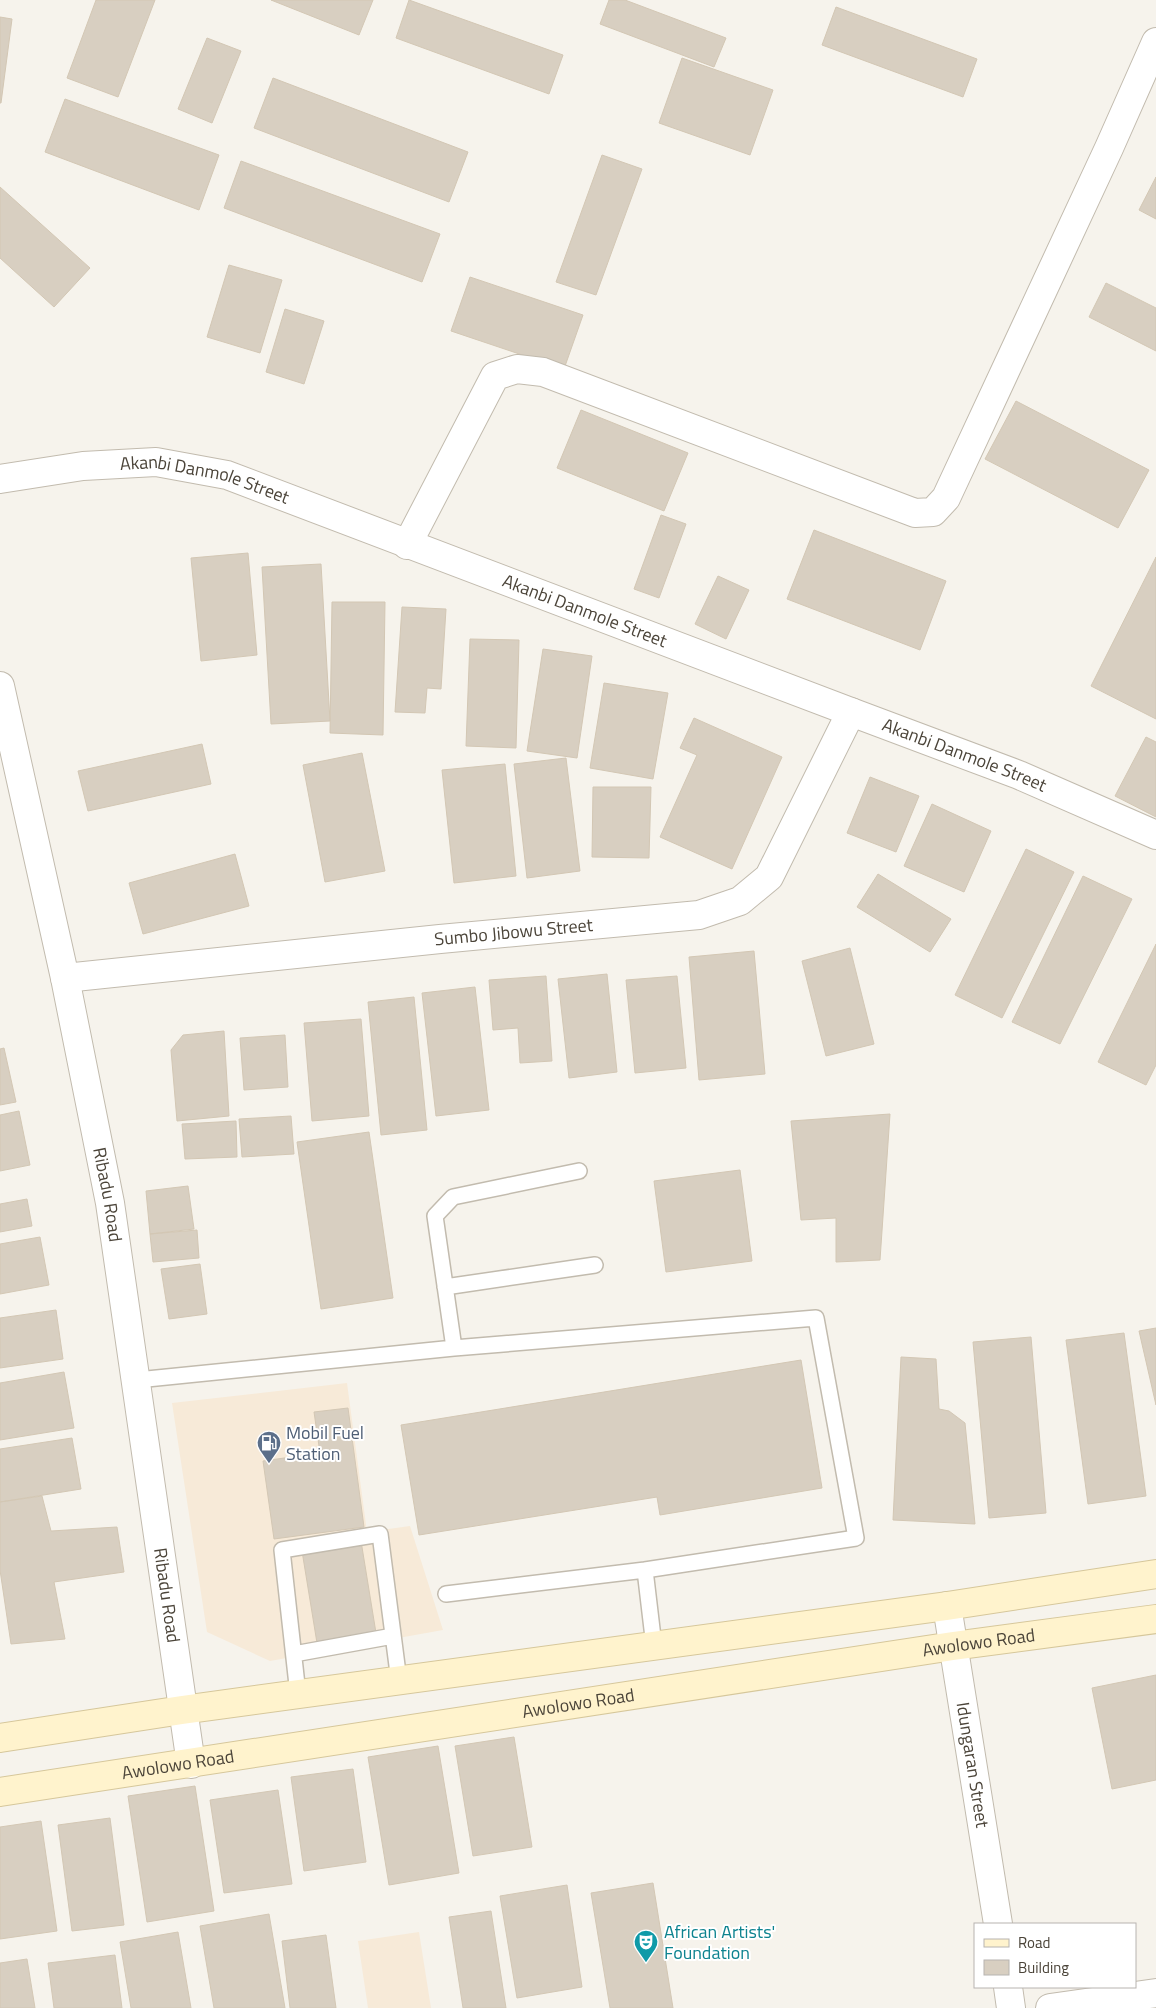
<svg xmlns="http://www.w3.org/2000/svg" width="1156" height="2008" viewBox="0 0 1156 2008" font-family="'Titillium Web',sans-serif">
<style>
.commercial{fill:#f7ead8}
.building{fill:#d8cfc1;stroke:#d3c7b4}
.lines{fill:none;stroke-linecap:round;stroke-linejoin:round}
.lane-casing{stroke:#c2bbae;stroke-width:18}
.street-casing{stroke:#c2bbae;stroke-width:30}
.secondary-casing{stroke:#d6c79b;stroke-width:30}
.lane{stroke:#fff;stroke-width:15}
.street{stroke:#fff;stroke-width:28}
.secondary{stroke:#fff3cd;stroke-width:28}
.labels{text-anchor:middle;stroke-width:4;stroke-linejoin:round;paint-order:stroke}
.street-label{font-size:18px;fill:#4b4439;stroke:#fff}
.service-label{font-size:18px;fill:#4e5e75;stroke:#fff;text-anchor:start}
.culture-label{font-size:18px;fill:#0d838f;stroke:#fff;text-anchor:start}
</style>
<rect width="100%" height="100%" fill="#f6f3ec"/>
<path class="commercial" d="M347 1383 367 1532 410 1526 443 1630 270 1661 207 1632 172 1403Z
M419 1932 431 2008H368L358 1941Z"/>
<path class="building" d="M96 0H155L118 97 67 78Z
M271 0H373L359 35Z
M409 0 563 55 549 94 396 38Z
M609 0H625L726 38 714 67 600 24Z
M836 7 977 59 963 97 822 45Z
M0 17 12 19 1 103H0Z
M207 38 241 51 212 123 178 109Z
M682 58 773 90 750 155 659 123Z
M273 78 468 152 449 202 254 128Z
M65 99 219 155 199 210 45 152Z
M602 155 642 169 596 295 556 282Z
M241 161 440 234 422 282 224 208Z
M1156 177V219L1139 210Z
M0 187 90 268 54 307 0 258Z
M229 265 282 280 260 353 207 337Z
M470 277 583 315 564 369 451 331Z
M1106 283 1156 308V351L1089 317Z
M285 309 324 321 304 384 266 372Z
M1016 401 1149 470 1118 528 985 459Z
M581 410 688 453 664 511 557 468Z
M661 515 686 524 659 598 634 589Z
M814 530 946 581 920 650 787 599Z
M248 553 257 655 201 661 191 558Z
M1156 557V719L1091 686Z
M321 564 330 721 271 724 262 567Z
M718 576 749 590 726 639 695 624Z
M332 602H385L383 735 330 733Z
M402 607 446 609 441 689 427 688 425 713 395 712Z
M470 639 519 640 516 748 466 746Z
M543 649 592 656 577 758 527 751Z
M604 683 668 693 653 779 590 768Z
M694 718 782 757 732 869 660 837 697 755 680 748Z
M1146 737 1156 742V817L1115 796Z
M202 744 211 784 88 811 78 771Z
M362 753 385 871 325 882 303 765Z
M566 758 580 871 527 878 514 764Z
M505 764 516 876 454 883 442 770Z
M870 777 919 796 896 852 847 833Z
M593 787H651L649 858 592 857Z
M932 804 991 831 964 892 904 866Z
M1026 849 1074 872 1002 1018 955 995Z
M235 854 249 906 143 934 129 883Z
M878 874 951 919 930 952 857 907Z
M1083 876 1132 899 1060 1044 1012 1022Z
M1156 944V1065L1146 1085 1098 1062Z
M850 948 874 1044 826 1056 802 961Z
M754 951 765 1074 699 1080 689 957Z
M607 974 617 1072 569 1078 558 979Z
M546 976 552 1061 520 1063 518 1028 493 1030 489 980Z
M677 976 686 1068 635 1073 626 980Z
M475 987 489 1110 436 1116 422 993Z
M414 997 427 1130 381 1135 368 1002Z
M361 1019 369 1116 312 1121 304 1023Z
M224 1031 229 1116 177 1121 171 1050 183 1035Z
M285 1035 288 1087 244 1090 240 1038Z
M4 1048 16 1102 0 1105V1049Z
M19 1111 30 1165 0 1171V1115Z
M890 1114 880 1260 836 1262V1218L801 1220 791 1121Z
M291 1116 294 1154 242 1157 239 1119Z
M236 1121 237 1157 185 1159 182 1124Z
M369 1132 393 1298 321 1309 297 1142Z
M740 1170 752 1261 666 1272 654 1181Z
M188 1186 194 1229 150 1234 146 1191Z
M27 1199 32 1226 0 1232V1204Z
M197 1230 199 1258 153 1262 150 1234Z
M40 1237 49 1285 0 1294V1244Z
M200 1264 207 1314 169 1319 161 1269Z
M56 1310 63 1359 0 1368V1318Z
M1156 1328V1405L1139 1331Z
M1124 1333 1146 1496 1088 1504 1066 1340Z
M1031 1337 1046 1513 989 1518 973 1342Z
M901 1357 936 1359 939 1409 949 1411 965 1423 975 1524 893 1520Z
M801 1360 822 1488 660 1515 657 1497 419 1535 401 1425Z
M64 1372 74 1428 0 1440V1383Z
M348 1408 364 1527 274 1539 263 1461 320 1453 314 1412Z
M72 1438 81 1489 0 1502V1449Z
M42 1496 51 1531 117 1527 124 1572 54 1582 65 1639 11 1644 0 1570V1502Z
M361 1541 376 1633 317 1643 302 1551Z
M1156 1675V1780L1112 1789 1092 1688Z
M514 1737 532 1847 473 1856 455 1746Z
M438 1746 459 1873 389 1885 368 1757Z
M353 1769 366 1862 304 1871 291 1777Z
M195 1786 214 1911 147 1922 128 1796Z
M278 1790 292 1884 224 1893 210 1800Z
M110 1818 124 1925 72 1931 58 1825Z
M41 1821 57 1931 0 1939V1827Z
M653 1883 673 2008H610L591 1893Z
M567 1885 582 1987 517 1998 500 1896Z
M491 1911 506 2008H463L449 1917Z
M269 1914 285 2008H214L200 1926Z
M178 1932 191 2008H131L120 1942Z
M326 1935 336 2008H290L282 1941Z
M115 1955 122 2008H54L48 1963Z
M27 1959 35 2008H0V1963Z"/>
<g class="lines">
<defs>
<path id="lane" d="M445 1287 595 1265
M454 1348 435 1216 453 1197 579 1171
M137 1380 454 1348 816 1318 856 1538 645 1570 654 1646
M446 1594 645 1570
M294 1654 393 1636
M298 1694 282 1550 380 1534 399 1681"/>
<g id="street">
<path id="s1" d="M0 479 83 466 156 462 227 475 851 712 1019 775 1156 835"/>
<path d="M407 545 495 376 517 369 543 372 915 513 933 512 946 498 1109 148 1156 42"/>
<path id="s2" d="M0 686 65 978 110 1203 191 1764"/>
<path id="s3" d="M65 978 440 939 699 915 740 901 769 877 851 712"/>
<path id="s4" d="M947 1606 998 1924"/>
<path d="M1008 1987 1011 2008"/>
<path d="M1050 2008 1156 1993"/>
</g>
<g id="secondary">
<path d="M0 1738 182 1710 947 1606 1156 1574"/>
<path id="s5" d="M0 1792 953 1646 1156 1619"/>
</g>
</defs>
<use href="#lane" class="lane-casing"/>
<use href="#street" class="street-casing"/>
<use href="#secondary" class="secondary-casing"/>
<use href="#lane" class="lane"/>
<use href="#street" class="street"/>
<use href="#secondary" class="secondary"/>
</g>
<defs>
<symbol id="fuel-pin" viewBox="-11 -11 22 30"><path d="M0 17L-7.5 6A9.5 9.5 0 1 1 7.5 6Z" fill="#5c6f8a" stroke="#fff"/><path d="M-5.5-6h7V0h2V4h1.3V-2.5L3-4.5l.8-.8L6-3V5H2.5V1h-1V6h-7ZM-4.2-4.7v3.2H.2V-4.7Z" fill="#fff"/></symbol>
<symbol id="theatre-pin" viewBox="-11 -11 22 30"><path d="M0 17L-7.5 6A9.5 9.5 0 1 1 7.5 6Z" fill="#0f9aa8" stroke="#fff"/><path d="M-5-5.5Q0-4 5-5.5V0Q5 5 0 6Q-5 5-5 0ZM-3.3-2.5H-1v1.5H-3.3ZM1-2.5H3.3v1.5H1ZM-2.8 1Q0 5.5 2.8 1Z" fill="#fff"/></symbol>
</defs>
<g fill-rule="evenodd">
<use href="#fuel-pin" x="255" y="1429" width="28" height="38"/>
<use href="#theatre-pin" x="632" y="1928" width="28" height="38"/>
</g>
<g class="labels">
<g class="street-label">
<text dy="6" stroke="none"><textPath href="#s1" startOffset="208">Akanbi Danmole Street</textPath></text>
<text dy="6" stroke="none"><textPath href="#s1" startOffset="612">Akanbi Danmole Street</textPath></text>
<text dy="6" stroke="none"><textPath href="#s1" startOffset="1018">Akanbi Danmole Street</textPath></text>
<text dy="6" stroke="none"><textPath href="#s3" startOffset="451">Sumbo Jibowu Street</textPath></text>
<text dy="6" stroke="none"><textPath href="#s2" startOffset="520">Ribadu Road</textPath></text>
<text dy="6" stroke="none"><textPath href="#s2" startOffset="925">Ribadu Road</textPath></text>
<text dy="6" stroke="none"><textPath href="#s5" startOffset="990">Awolowo Road</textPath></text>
<text dy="6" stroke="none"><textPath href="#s5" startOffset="585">Awolowo Road</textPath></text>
<text dy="6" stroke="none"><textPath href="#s4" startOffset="161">Idungaran Street</textPath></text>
<text dy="6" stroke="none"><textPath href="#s5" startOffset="180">Awolowo Road</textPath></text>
</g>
<g class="service-label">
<text x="286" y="1439">Mobil Fuel<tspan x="286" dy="21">Station</tspan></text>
</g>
<g class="culture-label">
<text x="664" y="1938">African Artists'<tspan x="664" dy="21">Foundation</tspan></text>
</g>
</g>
<rect x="974" y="1923" width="162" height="65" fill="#ffffff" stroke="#b7b4b0"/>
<rect x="984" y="1939" width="25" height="8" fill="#fff3cd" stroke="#b7b4b0"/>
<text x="1018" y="1948" font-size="15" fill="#4b4439">Road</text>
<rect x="984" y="1960" width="25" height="15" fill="#d8cfc1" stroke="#b7b4b0"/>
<text x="1018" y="1973" font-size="15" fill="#4b4439">Building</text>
</svg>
